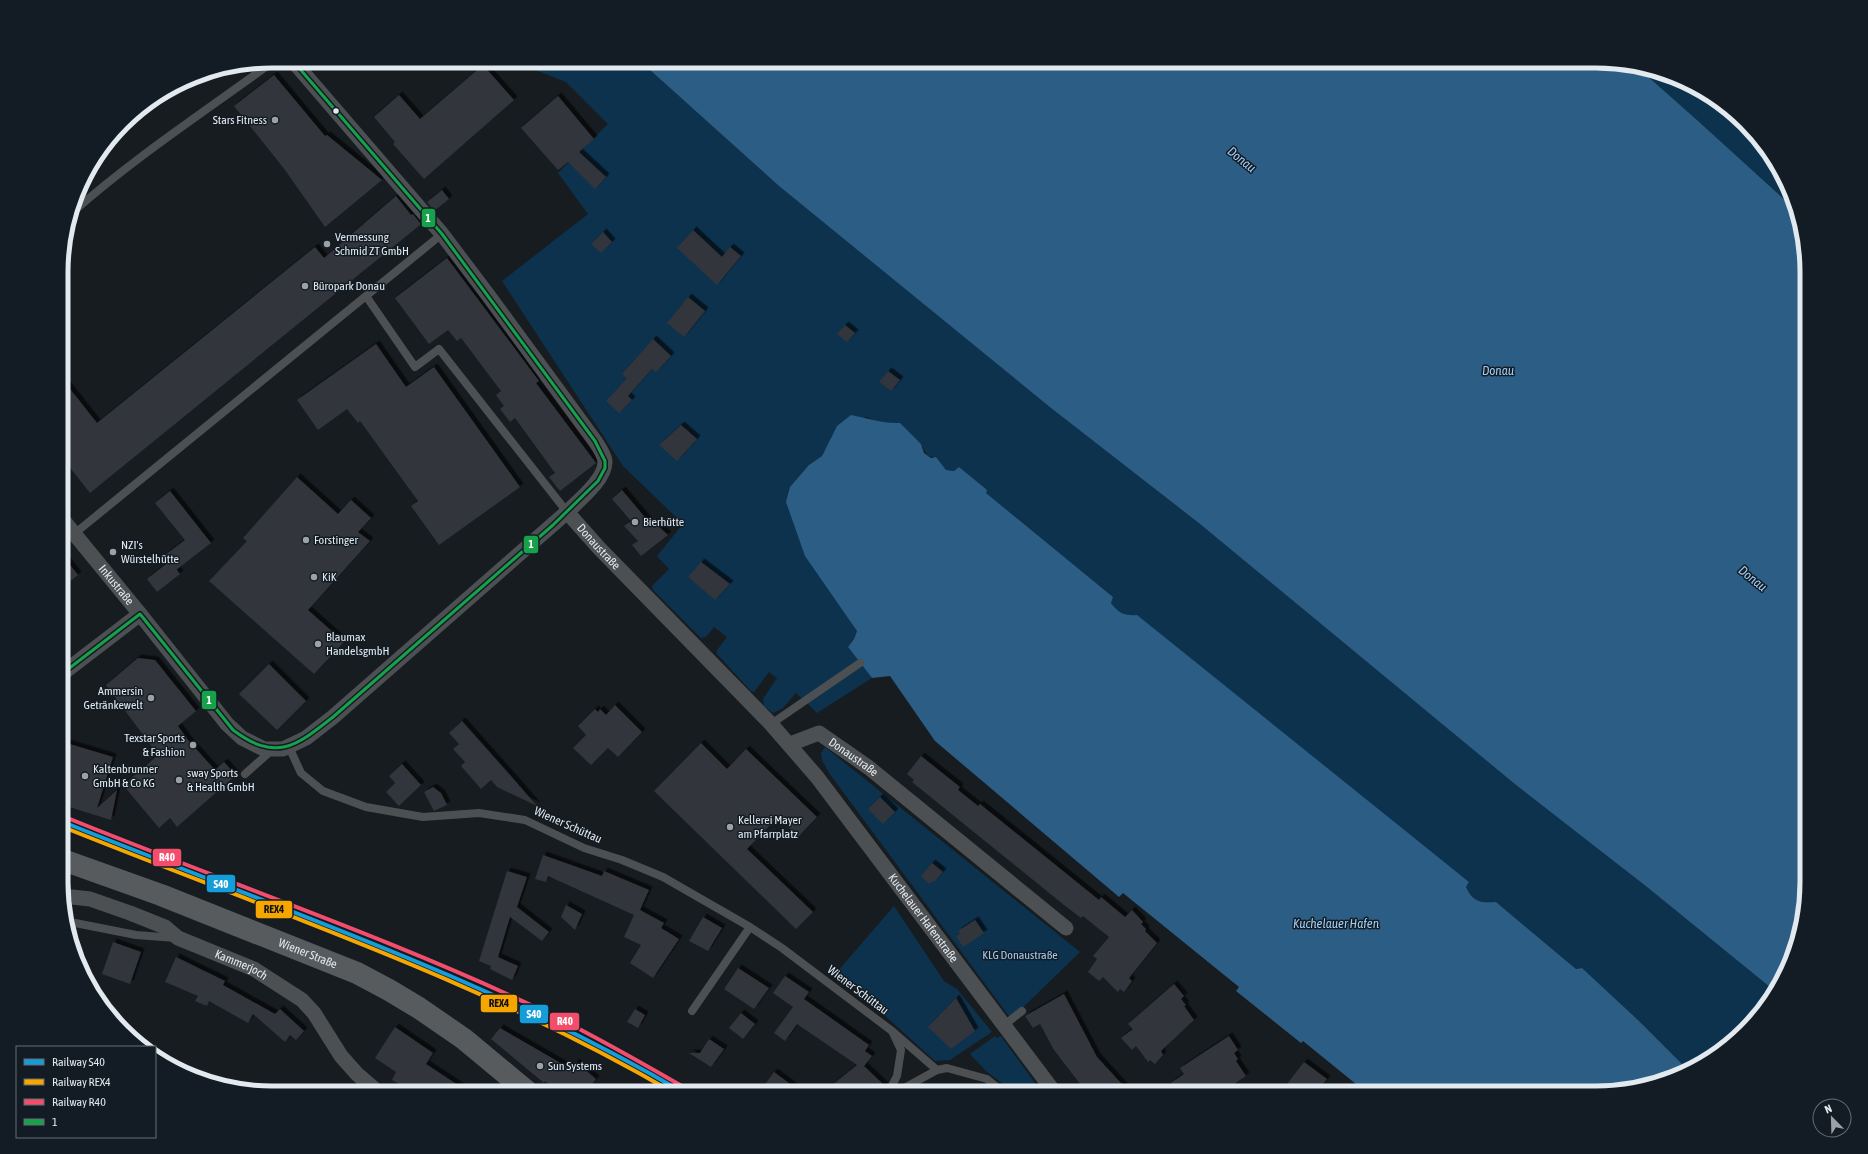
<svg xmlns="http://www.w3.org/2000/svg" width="1868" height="1154" viewBox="0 0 1868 1154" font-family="'Asap Condensed',sans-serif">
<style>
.green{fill:#0d324e}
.water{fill:#2c5d85}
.building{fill:#31353a;filter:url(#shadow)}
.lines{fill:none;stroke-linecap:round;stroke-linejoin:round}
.service{stroke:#4d5052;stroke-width:8}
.minor{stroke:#4d5052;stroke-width:15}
.primary{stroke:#585b5d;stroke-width:22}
.bus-1-casing{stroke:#131c24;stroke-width:6}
.bus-1{stroke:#16a14a;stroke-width:3}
.rail-1-casing{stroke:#131c24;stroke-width:7}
.rail-2-casing{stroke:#131c24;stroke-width:7}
.rail-3-casing{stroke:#131c24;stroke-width:7}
.rail-1{stroke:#159dd9;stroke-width:4}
.rail-2{stroke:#f7a600;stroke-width:4}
.rail-3{stroke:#f44d6c;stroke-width:4}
.bus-dot{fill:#e2e9ef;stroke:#131c24;stroke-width:1.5}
.poi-dot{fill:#9ba1a7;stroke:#131c24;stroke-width:1.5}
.labels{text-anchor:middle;stroke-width:3;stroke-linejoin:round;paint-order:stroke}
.poi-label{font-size:12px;fill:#e2e9ef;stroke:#131c24;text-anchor:start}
.street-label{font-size:12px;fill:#e2e9ef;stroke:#131c24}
.park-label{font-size:12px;fill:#a0cbf3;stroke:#131c24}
.water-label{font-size:13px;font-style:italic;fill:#a1ccf4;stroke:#131c24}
.rim{fill:none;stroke:#e2e9ef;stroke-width:5}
.line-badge{stroke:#131c24;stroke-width:1.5}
.badge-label{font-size:11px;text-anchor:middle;font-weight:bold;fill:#fff}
.pale-badge-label{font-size:11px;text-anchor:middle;font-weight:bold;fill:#111}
</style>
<defs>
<filter id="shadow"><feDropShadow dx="3.5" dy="-3.5" stdDeviation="0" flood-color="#0009"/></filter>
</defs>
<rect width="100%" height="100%" fill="#171c20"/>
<path class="green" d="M512 61H640L779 186 1051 408 1200 524 1516 785 1647 887 1776 992 1745 1031 1702 1065 1688 1070 1638 1020 1582 968 1576 969 1496 902C1480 903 1473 902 1466 887L1469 882 1128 616 1117 611 1111 603 1113 597 986 493 959 467 954 471 946 470 936 457C926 458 925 451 921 444 918 440 904 429 900 423L886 424 866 417 837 426 822 456 809 465 849 619 857 631 854 639 848 647 872 678 817 713 796 693 783 708 773 713 764 706 763 699 777 678 769 672 754 692 751 691 717 654V650L727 637 714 627 706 637 701 638 653 590 652 586 669 569 657 556 683 524 623 466 502 281 588 214 558 173 608 124 566 82Z
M1636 66C1687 73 1743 112 1771 154 1781 169 1788 188 1796 204L1797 211 1697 120Z
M825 747 1080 952 1011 1019 829 773 822 760 821 753Z
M894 906 944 981 957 989 992 1032 950 1060 935 1061 837 972Z
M995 1036 997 1038 1001 1036 1042 1093H1015L986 1071 970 1054Z"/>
<path class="water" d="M640 61H1597L1636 66 1697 120 1797 211 1807 258V896L1800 937 1776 992 1647 887 1516 785 1200 524 1051 408 779 186Z
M851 415C868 418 883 424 900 423L921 444 924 453 931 458 936 457 946 470 954 471 959 467 987 490 986 493 1113 597 1111 603C1118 613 1125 616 1137 615L1469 882 1466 887C1473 902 1480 903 1496 902L1576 969 1582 968 1638 1020 1688 1070 1651 1086 1610 1093H1367L1303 1041 1301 1043 1236 991 1239 987 1123 893 1119 897 935 741 890 676 872 678 848 647 854 639 857 631 805 556 786 502 790 487 809 465 822 456 837 426Z"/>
<path class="building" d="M483 65 514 100 424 179 393 144 395 142 374 117 399 95 420 119Z
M274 75 325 136 327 135 382 180 325 227 285 170 234 106Z
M558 96 594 139 579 152 606 177 595 189 568 162 558 170 521 128Z
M442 190 449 199 434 211 427 202Z
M396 196 411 215 413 214 420 223V225L90 493 63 459V380L97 423 315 247 324 258Z
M693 230 722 257 730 247 741 256 717 285 677 248Z
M603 232 612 242 601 253 591 244Z
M447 258 539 381 536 383 596 463 560 491 549 477 555 473 515 418 510 422 500 409 504 406 496 395 501 391 461 338 457 341 448 330 429 344 395 298Z
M688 297 705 311 684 337 667 323Z
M845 325 855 333 847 342 837 334Z
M653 339 671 356 656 372 652 369 628 396 632 400 619 413 606 401 627 378 622 374Z
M376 344 406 387 434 367 520 487 439 545 411 506 418 501 360 421 358 423 347 409 318 430 297 400Z
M888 371 900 380 891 391 879 382Z
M681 425 697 439 677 461 659 445Z
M297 477 338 514 351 500 371 518 358 532 370 541 308 610 344 642 314 674 209 581 247 541 243 538Z
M622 490 654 528 657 525 668 535 641 556 632 545 638 541 624 526 631 521 612 499Z
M170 491 211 543 176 570 174 566 180 574 157 592 147 579 170 561 165 555 185 540 155 503Z
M63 556 78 575 63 587Z
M701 562 730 584 715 600 688 577Z
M138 658 155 660 196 711 178 726 188 740 215 770 224 762 236 775 177 827 170 818 159 828 123 785 158 755 106 685Z
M269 664 306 701 277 730 239 694Z
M615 705 642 732 618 757 608 748 591 765 573 748 586 735 578 726 595 709 598 712 600 709 606 715Z
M462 721 510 775 537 806 497 787 491 780 481 789 461 766 465 762 453 749 459 744 449 733Z
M63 742 113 757 97 808 117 790 111 820 63 805Z
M701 743 727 769 746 749 817 817 798 837 778 817 747 849 813 912 796 929 654 791Z
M921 756 960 787 958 790 978 806 980 804 1099 900 1101 897 1125 917 1132 910 1143 922 1141 924 1146 929 1145 931 1157 943 1129 978 1132 981 1124 992 1120 989 1118 992 1103 977 1099 981 1088 972 1097 959 1093 956 1109 937 1083 916 1081 918 1064 905 912 782 914 780 907 774Z
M402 764 421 785 399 806 386 792 395 783 389 776Z
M433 787 441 793 447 805 434 811 424 792Z
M880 797 895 812 883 824 868 809Z
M543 855 602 876 604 871 649 890 640 910 664 923 661 928 679 939 653 978 630 963 641 945 624 937 634 915 548 876 546 882 535 879Z
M932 863 943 872 934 882 933 881 929 884 921 876Z
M507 871 527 877 517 907 549 932 542 941 510 917 498 957 518 966 512 980 490 969 491 966 479 961Z
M566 905 582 914 575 930 561 917Z
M703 917 722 928 708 951 689 941Z
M975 920 984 933 963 947 956 936 960 934 958 931Z
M113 942 141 952 130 984 102 974Z
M176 957 225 981 223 985 275 1014 280 1009 304 1031 296 1040 290 1035 285 1042 253 1014 248 1023 209 1001 207 1006 195 1001 198 996 165 982Z
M738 968 769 988 754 1009 724 989Z
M785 976 809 992 804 999 869 1045 865 1051 872 1056 864 1066 885 1086 878 1093H822L857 1065 797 1024 785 1041 774 1033 793 1007 773 993Z
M1174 984 1184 996 1181 999 1186 1005 1184 1006 1194 1020 1161 1051 1163 1055 1155 1064 1150 1060 1148 1062 1136 1046 1132 1050 1121 1038 1133 1029 1128 1024Z
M1064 994 1097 1057 1130 1093H1087L1054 1050 1040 1024 1033 1028 1025 1016Z
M956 998 975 1031 951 1049 928 1027Z
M635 1009 645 1015 638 1028 627 1022Z
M741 1013 755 1024 743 1039 729 1028Z
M395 1027 433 1053 426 1064 470 1093H414L392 1080 396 1072 375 1058Z
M500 1028 571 1069 576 1062 596 1079 585 1093H559L545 1081 544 1083 491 1039Z
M1229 1036 1238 1050 1234 1053 1238 1059 1236 1061 1246 1076 1220 1093H1178L1171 1083 1184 1074 1180 1068Z
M709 1039 724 1049 711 1067 689 1053H700Z
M1304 1062 1327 1079 1316 1093H1280Z
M774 1072 793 1086 788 1093H771L763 1087Z"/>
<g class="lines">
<path class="service" d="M73 212C135 157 207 110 274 61
M366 296 415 367 439 349 567 512
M74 534 442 234
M771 724 860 663
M289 747 301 773 323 791 366 807 423 817 479 813 525 820 584 848 622 860 663 877 750 927 782 948 892 1031 937 1070 947 1068 987 1079 1004 1093
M245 774 272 750
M65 921 136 935 176 938
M692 1011 750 927
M1003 1026 1022 1011
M888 1093 897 1076 901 1050 893 1033
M895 1093 937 1070"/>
<g class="minor">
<path id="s1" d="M567 512 599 548 771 724 817 777 1055 1093"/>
<path id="s2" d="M63 520 140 614 227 724 242 738 264 749H283L306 738 333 717 567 512C579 500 606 479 605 461 604 454 599 447 595 441L488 295 442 234 293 61"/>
<path d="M63 673 140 614"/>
<path id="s3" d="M790 744 819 733 868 767 1066 928"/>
<path id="s4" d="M63 896 90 899 130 913 165 927 178 938 254 969 302 1000 314 1013 341 1056 357 1074 379 1093"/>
</g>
<path class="primary" id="s5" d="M63 860 161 895 357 973 389 990 419 1008 464 1039 529 1093"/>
<defs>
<path id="bus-1" d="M63 673 140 614 233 730C276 762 295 747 333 717L553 525 598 481 605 468V461L595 441 442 234 293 61"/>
</defs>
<use href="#bus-1" class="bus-1-casing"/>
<use href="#bus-1" class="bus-1"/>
<defs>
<path id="rail-1" d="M63 822C274 907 487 977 684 1093"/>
<path id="rail-2" d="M63 827C269 910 481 980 674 1093"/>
<path id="rail-3" d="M65 817C227 883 394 939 552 1015 598 1038 642 1063 687 1089"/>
</defs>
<use href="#rail-1" class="rail-1-casing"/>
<use href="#rail-2" class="rail-2-casing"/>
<use href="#rail-3" class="rail-3-casing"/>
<use href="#rail-1" class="rail-1"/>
<use href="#rail-2" class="rail-2"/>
<use href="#rail-3" class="rail-3"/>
</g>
<circle class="bus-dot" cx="336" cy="111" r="3.5"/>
<g class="poi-dot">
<circle cx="275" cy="120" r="4"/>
<circle cx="327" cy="244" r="4"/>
<circle cx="305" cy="286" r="4"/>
<circle cx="635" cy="522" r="4"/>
<circle cx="306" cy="540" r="4"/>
<circle cx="113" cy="552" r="4"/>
<circle cx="314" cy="577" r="4"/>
<circle cx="318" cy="644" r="4"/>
<circle cx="151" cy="698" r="4"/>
<circle cx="193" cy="745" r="4"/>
<circle cx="85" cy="776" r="4"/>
<circle cx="179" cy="780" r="4"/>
<circle cx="730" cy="827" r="4"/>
<circle cx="540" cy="1066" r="4"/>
</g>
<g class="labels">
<g class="poi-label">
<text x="267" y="124" text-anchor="end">Stars Fitness</text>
<text x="335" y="241">Vermessung<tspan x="335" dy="14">Schmid ZT GmbH</tspan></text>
<text x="313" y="290">Büropark Donau</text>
<text x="643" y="526">Bierhütte</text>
<text x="314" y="544">Forstinger</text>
<text x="121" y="549">NZI's<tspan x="121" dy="14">Würstelhütte</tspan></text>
<text x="322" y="581">KiK</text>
<text x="326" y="641">Blaumax<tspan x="326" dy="14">HandelsgmbH</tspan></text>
<text x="143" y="695" text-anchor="end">Ammersin<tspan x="143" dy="14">Getränkewelt</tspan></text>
<text x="185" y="742" text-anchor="end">Texstar Sports<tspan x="185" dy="14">&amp; Fashion</tspan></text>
<text x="93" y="773">Kaltenbrunner<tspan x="93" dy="14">GmbH &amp; Co KG</tspan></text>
<text x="187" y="777">sway Sports<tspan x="187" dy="14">&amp; Health GmbH</tspan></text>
<text x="738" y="824">Kellerei Mayer<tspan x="738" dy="14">am Pfarrplatz</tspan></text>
<text x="548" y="1070">Sun Systems</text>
</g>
<g class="street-label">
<text dy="4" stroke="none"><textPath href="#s1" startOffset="47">Donaustraße</textPath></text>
<text dy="4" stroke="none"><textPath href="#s2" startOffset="84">Inkustraße</textPath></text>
<text dy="4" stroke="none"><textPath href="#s3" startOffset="73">Donaustraße</textPath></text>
<text transform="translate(568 825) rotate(24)" y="4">Wiener Schüttau</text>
<text dy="4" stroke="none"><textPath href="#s1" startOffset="541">Kuchelauer Hafenstraße</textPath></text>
<text dy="4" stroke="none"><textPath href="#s5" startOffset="262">Wiener Straße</textPath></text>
<text dy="4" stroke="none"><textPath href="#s4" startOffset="193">Kammerjoch</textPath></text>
<text transform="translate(858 990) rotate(37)" y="4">Wiener Schüttau</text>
</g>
<g class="park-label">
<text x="1020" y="959">KLG Donaustraße</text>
</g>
<g class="water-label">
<text transform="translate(1242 159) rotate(39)" y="5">Donau</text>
<text x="1498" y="375">Donau</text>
<text transform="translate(1753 578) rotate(39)" y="5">Donau</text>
<text x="1336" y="928">Kuchelauer Hafen</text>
</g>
</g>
<path d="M0 0H1868V1154H0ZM272 68H1596A204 204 0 0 1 1800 272V882A204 204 0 0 1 1596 1086H272A204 204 0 0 1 68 882V272A204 204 0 0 1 272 68Z" fill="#131c24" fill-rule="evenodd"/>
<path class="rim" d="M272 68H1596A204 204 0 0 1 1800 272V882A204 204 0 0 1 1596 1086H272A204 204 0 0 1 68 882V272A204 204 0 0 1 272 68Z"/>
<g class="line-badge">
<rect x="421" y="208" width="15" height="20" rx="4" fill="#16a14a"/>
<rect x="523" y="535" width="16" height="19" rx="4" fill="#16a14a"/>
<rect x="201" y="690" width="16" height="20" rx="4" fill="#16a14a"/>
<rect x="152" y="848" width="30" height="19" rx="4" fill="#f44d6c"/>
<rect x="206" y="874" width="30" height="19" rx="4" fill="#159dd9"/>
<rect x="255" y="900" width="38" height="19" rx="4" fill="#f7a600"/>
<rect x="480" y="994" width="38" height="19" rx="4" fill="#f7a600"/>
<rect x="519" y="1004" width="30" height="20" rx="4" fill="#159dd9"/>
<rect x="549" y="1012" width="31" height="19" rx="4" fill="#f44d6c"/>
</g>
<g class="badge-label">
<text x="428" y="222">1</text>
<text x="531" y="548">1</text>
<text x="209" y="704">1</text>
<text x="167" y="861">R40</text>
<text x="221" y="888">S40</text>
<text x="534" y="1018">S40</text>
<text x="565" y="1025">R40</text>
</g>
<g class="pale-badge-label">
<text x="274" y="913">REX4</text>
<text x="499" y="1007">REX4</text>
</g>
<rect x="16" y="1046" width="140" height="92" fill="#131c24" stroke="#666e75"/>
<rect x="24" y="1059" width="20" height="6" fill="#159dd9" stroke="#666e75"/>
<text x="52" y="1066" font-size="12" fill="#e2e9ef">Railway S40</text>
<rect x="24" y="1079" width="20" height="6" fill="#f7a600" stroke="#666e75"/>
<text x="52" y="1086" font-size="12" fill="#e2e9ef">Railway REX4</text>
<rect x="24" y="1099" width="20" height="6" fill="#f44d6c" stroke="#666e75"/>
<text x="52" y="1106" font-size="12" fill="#e2e9ef">Railway R40</text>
<rect x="24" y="1119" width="20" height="6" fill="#16a14a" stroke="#666e75"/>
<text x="52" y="1126" font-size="12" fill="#e2e9ef">1</text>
<g transform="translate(1832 1118) rotate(337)"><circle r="19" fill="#131c24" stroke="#666e75"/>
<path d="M0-3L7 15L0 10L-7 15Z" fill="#9ba1a7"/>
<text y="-6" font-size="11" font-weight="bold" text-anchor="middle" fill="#e2e9ef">N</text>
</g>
</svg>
